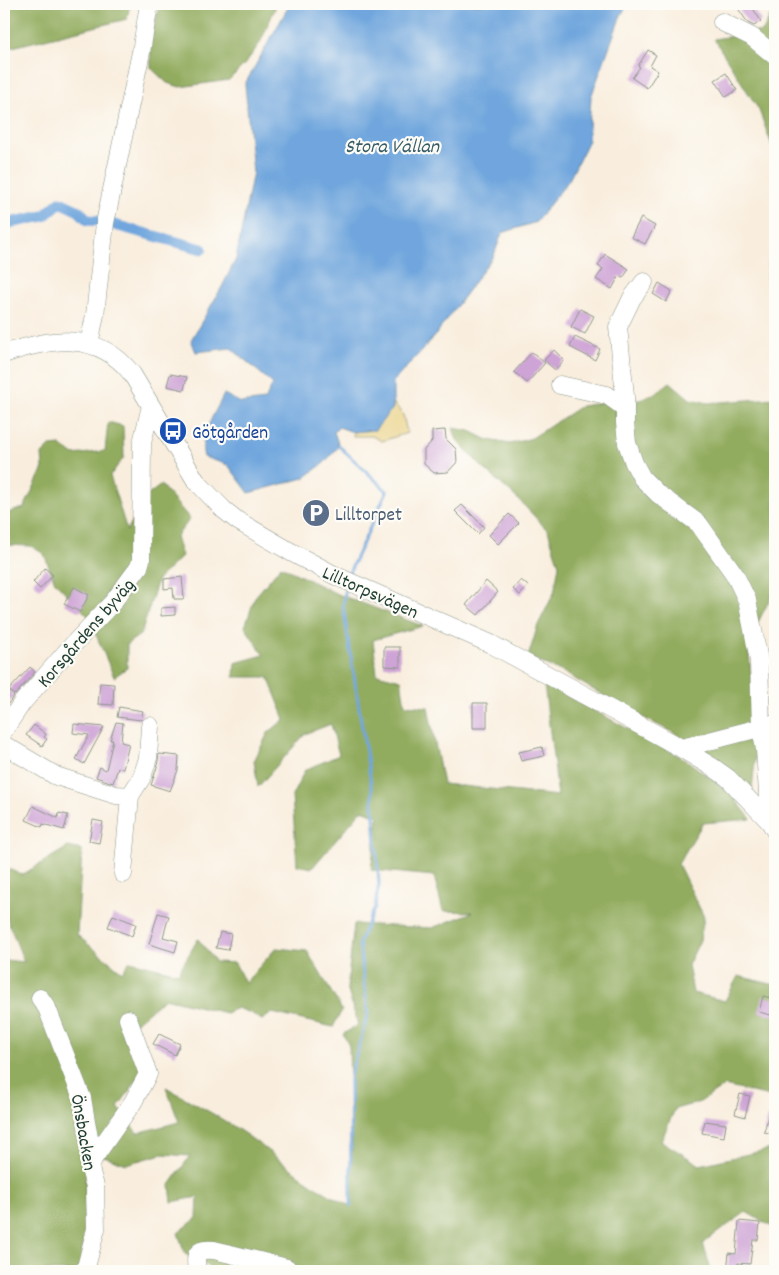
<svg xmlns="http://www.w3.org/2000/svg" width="779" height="1275" viewBox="0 0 779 1275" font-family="Dekko,sans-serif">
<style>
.forest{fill:#92ac5e;stroke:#587449}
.sand{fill:#eeda9e;stroke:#868c69}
.water{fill:#70a6dd;stroke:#487288}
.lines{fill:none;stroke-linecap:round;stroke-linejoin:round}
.stream{stroke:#70a6dd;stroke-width:3}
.canal{stroke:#70a6dd;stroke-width:11}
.building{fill:#cea3d6}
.minor-casing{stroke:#8c9689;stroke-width:19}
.minor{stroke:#fff;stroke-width:18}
.labels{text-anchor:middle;stroke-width:4.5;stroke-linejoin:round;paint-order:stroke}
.transit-label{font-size:19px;fill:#164399;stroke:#fdfcf7;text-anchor:start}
.service-label{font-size:19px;fill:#4e5e75;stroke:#fdfcf7;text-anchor:start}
.street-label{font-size:19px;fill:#1f3d34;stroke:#fdfcf7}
.water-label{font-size:20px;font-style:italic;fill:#375c67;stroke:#fdfcf7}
</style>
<rect width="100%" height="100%" fill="#fdfcf7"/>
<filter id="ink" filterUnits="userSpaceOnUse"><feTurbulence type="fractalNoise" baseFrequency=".02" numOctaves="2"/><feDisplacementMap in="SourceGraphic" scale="10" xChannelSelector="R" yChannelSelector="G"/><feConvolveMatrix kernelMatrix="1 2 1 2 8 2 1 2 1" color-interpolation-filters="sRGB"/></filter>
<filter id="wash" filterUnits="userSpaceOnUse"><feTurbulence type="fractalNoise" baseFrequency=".0096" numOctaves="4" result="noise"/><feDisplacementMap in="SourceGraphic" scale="20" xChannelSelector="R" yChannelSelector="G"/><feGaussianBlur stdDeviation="1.12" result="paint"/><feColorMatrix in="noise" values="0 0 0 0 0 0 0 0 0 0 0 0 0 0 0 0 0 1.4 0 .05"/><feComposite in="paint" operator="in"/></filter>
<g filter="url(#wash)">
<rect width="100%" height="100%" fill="#f9eede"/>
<path class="forest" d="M4 4H130L127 19 4 49Z
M160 4C170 4 196 6 204 4H276V6L260 43 244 65 229 80 180 87 167 83 151 68 150 40Z
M775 6V154L759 110 714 39 763 31Z
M775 240V306L767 285 770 253Z
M670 382 690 399 708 403 775 398V589L748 642 757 741 752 789 676 734 630 711 563 672 528 657 538 625 554 593 559 565 548 531 520 501 478 463 457 440 453 428 470 431 488 440 510 444 532 438 581 406 607 402 640 400 655 394Z
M108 422 123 426 124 457 110 476 127 531 144 498 161 485 190 519 176 537 182 556 158 579 141 634 127 644V668L114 677 88 616 55 582 44 554 31 546 4 545V510L7 513 24 508 43 468 42 454 50 446 60 445 74 455 105 451Z
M281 566 335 593 423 626 373 640 377 674 401 680 405 705 428 707 443 784 558 796 544 684 685 759 730 793 751 819 703 823 678 864 704 917 700 940 688 965 693 993 725 1001 738 976 775 985V1097L724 1086 700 1102 675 1109 661 1141 700 1165 775 1148V1243L774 1228 746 1212 703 1243 711 1271H210V1267L185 1254 178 1233 197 1218 198 1197 172 1202 170 1185 190 1156 162 1154 126 1164 104 1156 86 1158 84 1233 80 1271H4V1097L5 1093 4 1089V960L24 962 4 911V867L22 875 68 847 82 850 77 935 122 972 130 961 178 973 198 939 216 962 235 963 245 983 276 948 307 951 342 1010 333 1027 272 1013 262 1020 251 1013 237 1008 226 1013 165 998 122 1034 144 1070 118 1107 137 1133 179 1122 166 1087C188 1100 211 1112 233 1126 273 1151 307 1187 351 1206L352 1145 349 1046 343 1034 358 1025 347 988 354 924 432 928 473 912 443 911 434 876 371 870 378 816 362 810 312 868 297 865 292 796 305 770 339 755 331 724 305 734 258 787 254 761 268 733 285 719 268 677H234L235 663 264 655 245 627 255 597Z"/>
<path class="sand" d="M393 402 403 415 407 433 382 441 372 436H353V432L375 429 393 408Z"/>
<path class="water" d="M290 4H628L621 15 591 97 588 142 569 180 536 222 502 233 494 255 434 337 393 382V408L375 430 353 432 339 427 334 432 339 446 324 463 304 478 249 493 228 465 204 457C198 436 216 412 224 394L241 403 265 400 273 384 231 348 196 352 191 340 222 287 236 259 253 172 245 84Z
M38 212 44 216 4 229V219L18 220Z"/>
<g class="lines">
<path class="stream" d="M339 446 387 491 348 575
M346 586 343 606 372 790 379 884 375 907 359 943 368 1014 350 1076 351 1206"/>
<path class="canal" d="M4 224 44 216 60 202 79 211 88 220 100 221
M111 224 202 249"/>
</g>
<g id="blocks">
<path class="building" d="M735 4H750L761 21 754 26 748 23Z
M648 50 656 55 650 66 658 71 647 88 632 78 640 67 638 66Z
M726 73 737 90 726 97 715 80Z
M641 218 655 226 645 244 631 237Z
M605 254 629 269 623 278 619 276 612 289 596 279 603 269 598 266Z
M659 283 672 291 666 302 653 294Z
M580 309 594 316 585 334 571 327Z
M575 337 600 349 595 360 570 347Z
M554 350 564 360 555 370 544 360Z
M532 352 545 363 527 383 514 372Z
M170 374 187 377 184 390 167 386Z
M445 430 446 439 456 449 457 462 448 472 434 473 424 464V450L432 441V431Z
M462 505 484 527 478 534 455 511Z
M509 514 519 523 498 544 489 535Z
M45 568 53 575 40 589 33 582Z
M182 577 184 599H174L173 588 164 589V579Z
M521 580 528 586 520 595 513 589Z
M486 581 498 592 478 615 466 605Z
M74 587 89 595 80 612 64 604Z
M175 607V615L161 616V608Z
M384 647H400V667L384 666Z
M30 667 35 672 15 695 9 690Z
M100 683 114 684 113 705 98 704Z
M4 687 14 696 4 709Z
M473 703H487V728H473Z
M119 707 143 711 141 720 117 717Z
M116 722 123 723 121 742 129 744 123 769 118 768 113 783 96 777 100 767 106 770 113 740H110Z
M74 724 104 727 84 764 76 759 89 735 73 733Z
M34 725 46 734 44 737 47 739 42 746 26 735Z
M542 747 544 756 521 761 519 752Z
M159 754 179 756 178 770 170 791 151 785 157 767Z
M33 806 58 818 59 813 68 815 64 830 43 824 42 827 26 820Z
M93 820 103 822 99 843 89 841Z
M158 913 169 916 163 937 178 941 175 952 149 944Z
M113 915 136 924 132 936 108 927Z
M220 932 231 934 228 950 216 948Z
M763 996 775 999V1016L759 1012Z
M159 1034 180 1044 175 1055 153 1044Z
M740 1094 750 1096 745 1117 735 1114Z
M768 1117 775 1118V1134L764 1132Z
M705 1121 726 1124 724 1137 702 1133Z
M739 1221 760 1223 758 1240H753L750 1264 738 1263 737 1271H727L729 1253 736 1254Z"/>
</g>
</g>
<g filter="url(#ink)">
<use href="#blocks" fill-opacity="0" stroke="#8c9689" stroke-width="1"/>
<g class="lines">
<defs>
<path id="minor" d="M722 22 752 37 775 56
M644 282 632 298 618 327 625 396V423L627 443 634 463 642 478 658 494 699 524 735 575 747 600 759 660 761 728 765 750 770 822
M89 344 95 315 105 223 141 52 149 4
M4 354C50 338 98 330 132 374L196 481 224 510 238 521 291 552 336 576 491 644 674 744 714 768 728 778 770 822 775 831
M560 385 607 395 625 408
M4 730 22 703 68 650 113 602 139 567 141 560 142 443 151 406
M4 745 56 776 116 795 130 796
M682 748 775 724
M123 874 130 796 142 777 148 758 150 726
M40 998 47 1008 82 1098 89 1138 90 1169 95 1186 96 1229 85 1271
M90 1169 93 1159 133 1102 148 1074 128 1019
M197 1271C195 1255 195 1248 214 1250L287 1268"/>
</defs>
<use href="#minor" class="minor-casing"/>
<use href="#minor" class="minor"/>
</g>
</g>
<defs>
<symbol id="bus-disc" viewBox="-11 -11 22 22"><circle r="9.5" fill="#1a4fb4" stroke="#fdfcf7"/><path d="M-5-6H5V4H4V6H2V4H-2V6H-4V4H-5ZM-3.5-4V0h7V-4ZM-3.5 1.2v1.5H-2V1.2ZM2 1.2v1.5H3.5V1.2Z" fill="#fff"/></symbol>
<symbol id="parking-disc" viewBox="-11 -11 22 22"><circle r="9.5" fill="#5c6f8a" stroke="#fdfcf7"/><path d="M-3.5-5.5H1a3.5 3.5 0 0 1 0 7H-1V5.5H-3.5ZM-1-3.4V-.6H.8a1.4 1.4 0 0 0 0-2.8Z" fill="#fff"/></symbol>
</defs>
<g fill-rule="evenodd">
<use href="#bus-disc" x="157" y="415" width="32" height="32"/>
<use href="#parking-disc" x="300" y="497" width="32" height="32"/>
</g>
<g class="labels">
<g class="transit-label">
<text x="192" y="438">Götgården</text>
</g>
<g class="service-label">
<text x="335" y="520">Lilltorpet</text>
</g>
<g class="street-label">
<text transform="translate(371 591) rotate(24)" y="7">Lilltorpsvägen</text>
<text transform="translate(85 632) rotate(-49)" y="7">Korsgårdens byväg</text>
<text transform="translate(85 1132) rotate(80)" y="7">Önsbacken</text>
</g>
<g class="water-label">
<text x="392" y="152">Stora Vällan</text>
</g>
</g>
<rect width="779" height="1275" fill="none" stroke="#fdfcf7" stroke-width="20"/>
</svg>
